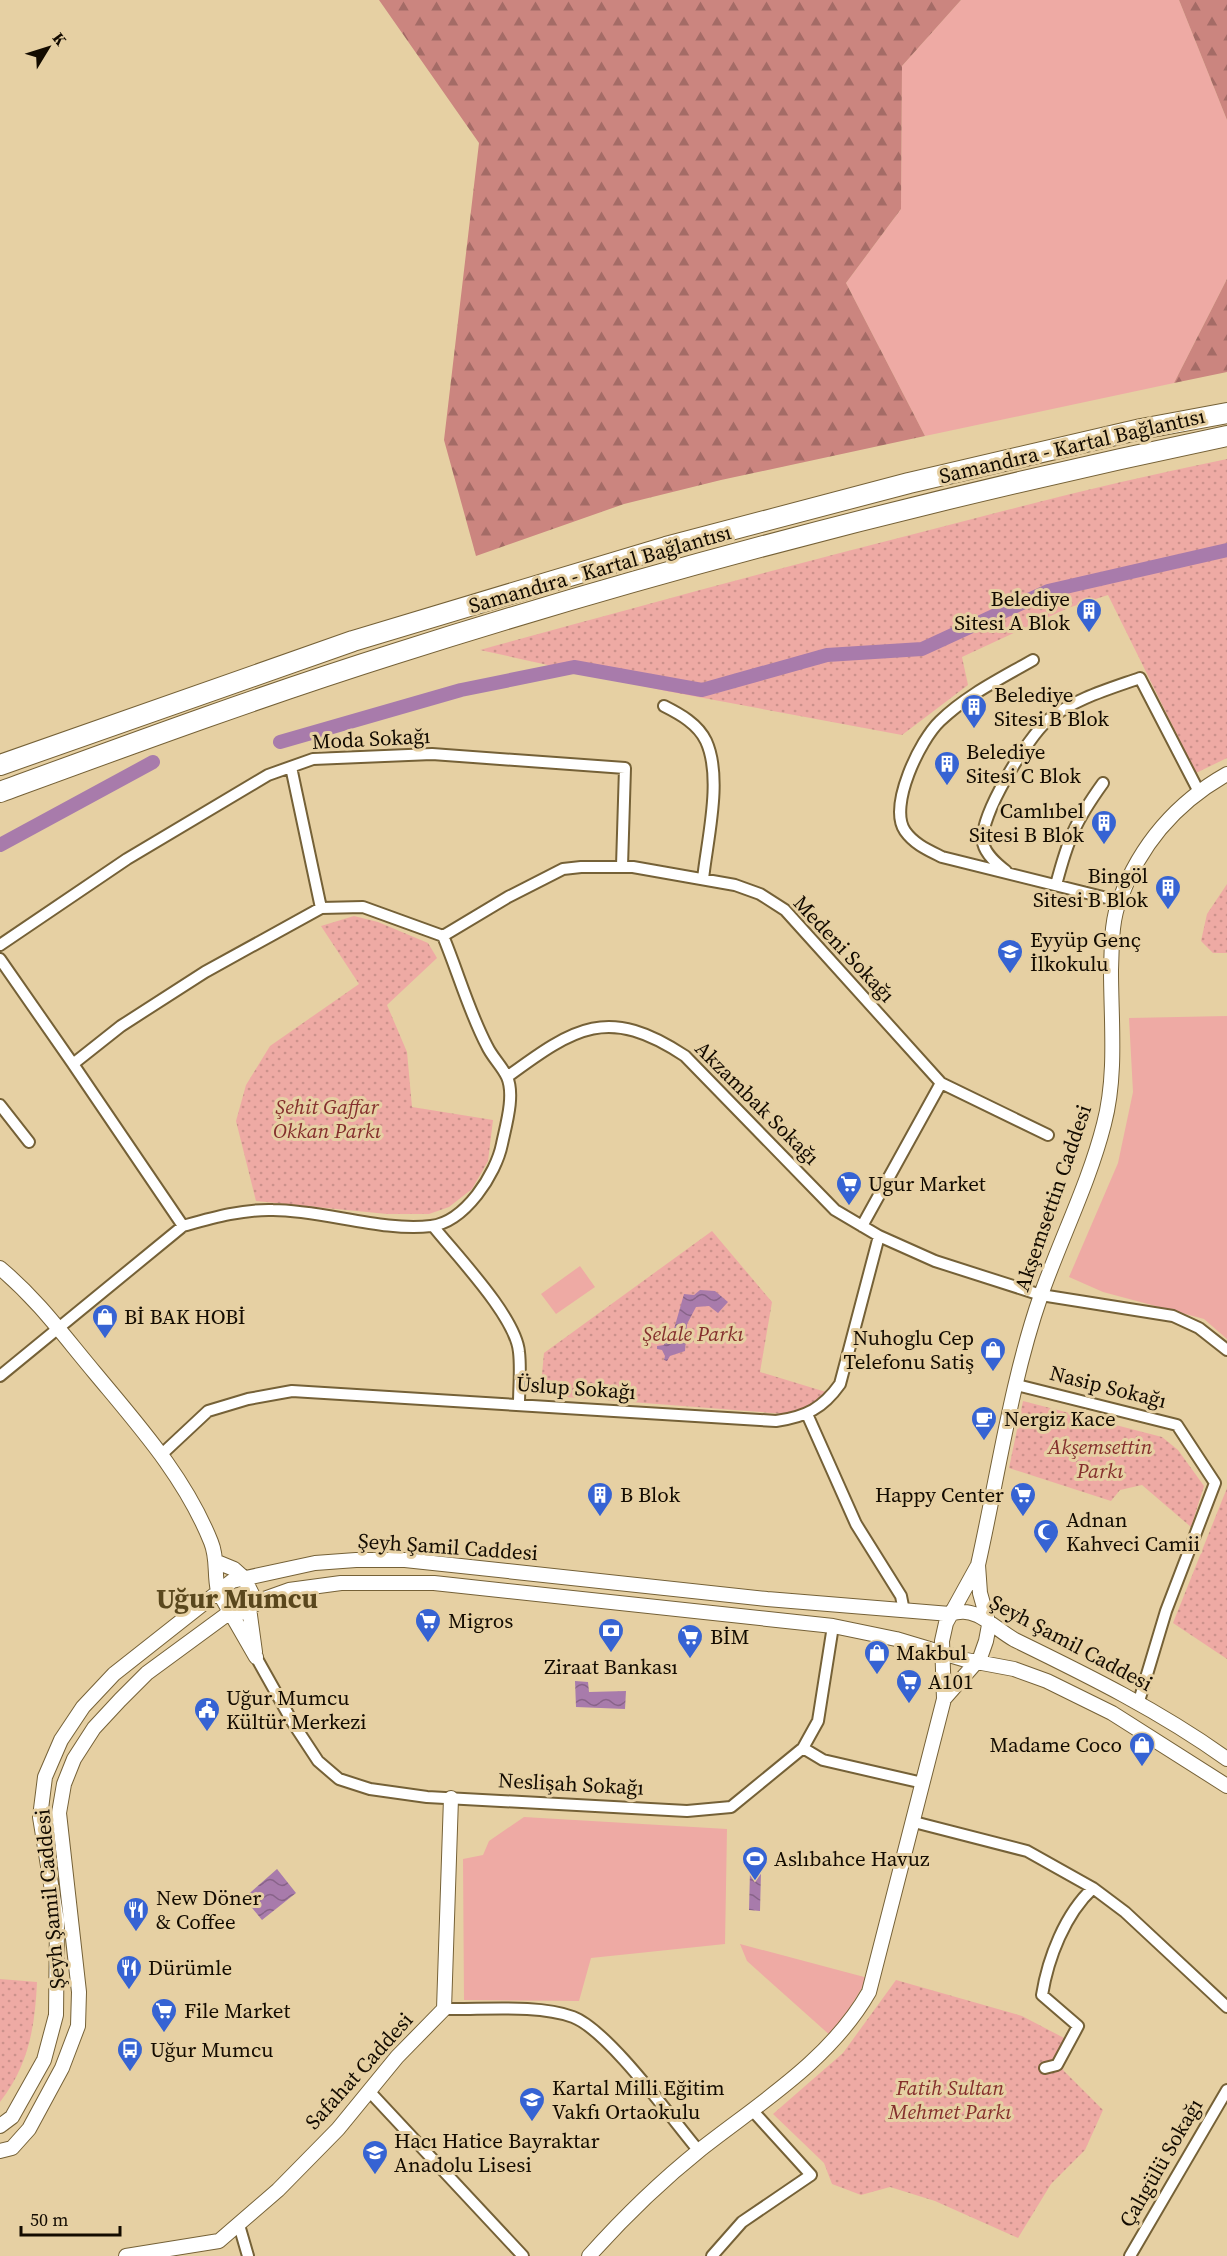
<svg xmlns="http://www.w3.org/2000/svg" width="1227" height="2256" viewBox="0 0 1227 2256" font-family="'Source Serif 4',serif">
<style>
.grass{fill:#eeaaa4}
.forest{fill:url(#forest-firs)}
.park{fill:url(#park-dots)}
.water{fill:url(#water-waves)}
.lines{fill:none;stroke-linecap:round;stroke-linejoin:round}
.canal{stroke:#a87bab;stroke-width:14}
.minor-casing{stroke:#756137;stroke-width:14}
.tertiary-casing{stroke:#756137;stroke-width:16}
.motorway-casing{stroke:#756137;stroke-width:22}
.minor{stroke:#fff;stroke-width:10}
.tertiary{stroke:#fff;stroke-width:14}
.motorway{stroke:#fff;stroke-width:20}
.labels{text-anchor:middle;stroke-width:6;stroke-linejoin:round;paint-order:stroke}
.street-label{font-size:21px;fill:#130b00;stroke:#e6d0a3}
.poi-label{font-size:21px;fill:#130b00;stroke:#e6d0a3;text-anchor:start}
.park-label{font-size:21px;font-style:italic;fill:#842f2d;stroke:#e6d0a3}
.district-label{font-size:27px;font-weight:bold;fill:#5a471d;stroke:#e6d0a3}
</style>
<defs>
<pattern id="forest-firs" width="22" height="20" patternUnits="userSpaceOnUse" patternTransform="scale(1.5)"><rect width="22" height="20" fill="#cb857f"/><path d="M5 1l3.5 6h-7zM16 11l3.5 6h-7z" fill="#a46b66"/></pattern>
<pattern id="park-dots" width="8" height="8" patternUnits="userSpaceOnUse" patternTransform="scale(1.5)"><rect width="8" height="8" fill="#eeaaa4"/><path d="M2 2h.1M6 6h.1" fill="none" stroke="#cb918b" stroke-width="1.8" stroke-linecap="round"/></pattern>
<pattern id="water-waves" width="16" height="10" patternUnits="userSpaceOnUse" patternTransform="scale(1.5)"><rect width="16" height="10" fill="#a87bab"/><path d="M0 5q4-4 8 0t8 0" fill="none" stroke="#886389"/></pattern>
</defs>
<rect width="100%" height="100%" fill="#e6d0a3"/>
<path class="grass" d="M961 0H1179L1227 120V279L1174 383 925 436 846 283 901 209 902 66Z
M1227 1016V1339L1204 1319 1103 1292 1069 1277 1118 1163 1133 1092 1129 1018Z
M580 1266 595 1287 556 1314 541 1294Z
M524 1817 727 1829 725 1944 591 1958 579 2001 464 2000 463 1859 483 1855 489 1841Z
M740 1944 868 1978 832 2037 747 1961Z"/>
<path class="forest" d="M379 0H961L902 66 901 209 846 283 925 436 721 480 624 504 476 556 444 440 479 143Z
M1179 0H1227V120Z
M1227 279V372L1174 383Z"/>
<path class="park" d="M1227 459V758L1196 773 1108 595 1068 608 962 657 968 685 902 735 666 691 480 650C626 610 772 570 918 533 1021 506 1123 480 1227 459Z
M1227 884V953H1213L1201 941 1207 914Z
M354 916 378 922 428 943 437 958 387 1005 407 1052 412 1107 493 1120 488 1161 472 1189 449 1207 429 1214H387L256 1201 236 1121 246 1085 270 1046 359 984 321 926Z
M712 1231 772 1302 760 1372 826 1392 810 1407 785 1414 540 1395 544 1353Z
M1023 1401 1162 1437 1178 1450 1204 1486 1191 1527 1142 1485 1120 1490 1111 1501 1009 1468Z
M1227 1488V1659L1173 1623Z
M0 1979 37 1982C35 2026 29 2065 0 2102Z
M896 1980 1022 2016 1064 2038 1063 2070 1103 2110 1085 2150 1051 2184 1018 2238 935 2201 890 2187 861 2195 832 2184 824 2163 773 2114 843 2053Z"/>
<path class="water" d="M700 1290 715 1291 728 1302 718 1313 709 1306 696 1307 687 1324 685 1351 670 1356 667 1361 664 1360 665 1356 662 1350 657 1349V1346L664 1345 665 1340 672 1336 684 1294 694 1295Z
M575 1681 588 1682 589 1692 626 1691 625 1709 576 1707Z
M277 1869 296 1893 262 1920 244 1898Z
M750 1871 761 1872 760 1911 749 1910Z"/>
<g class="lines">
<path class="canal" d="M280 742 461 690 574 667 702 690 827 655 922 649 1048 591 1227 550
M0 845 153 762"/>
<defs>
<path id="minor" d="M1033 660C1000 679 967 695 940 721 920 740 888 806 905 831 914 844 928 850 942 857L1119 901
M664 706C680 714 698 724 706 741 723 778 707 840 703 879
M291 767 321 908
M1006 871C997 864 986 855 983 843 978 817 1028 737 1048 720 1074 699 1109 689 1140 678L1198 790
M1056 885C1068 839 1075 822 1103 783
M443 936 508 897 563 869 581 867H633L735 885 760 894 785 910 941 1083 862 1226
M0 945 127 859 268 775 313 759 432 754 625 768 622 866
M0 959 73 1064
M507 1077C575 1027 608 1005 685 1056L835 1210 879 1236 935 1261 1041 1295 1173 1316 1199 1328 1227 1350
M941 1083 1048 1135
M0 1105 29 1142
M433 1226C456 1255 516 1317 519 1352 521 1369 519 1387 519 1404
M0 1376 183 1226C212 1218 243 1209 273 1210 323 1210 383 1232 431 1226 465 1222 496 1174 502 1144 506 1125 515 1095 507 1077 502 1066 492 1057 487 1046 469 1012 458 972 443 936L363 907 321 908 205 972 121 1026 73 1064 183 1226
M1017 1385 1177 1425 1215 1483 1166 1611 1139 1701
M807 1414 856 1524 901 1596 904 1611
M162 1454 208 1411 248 1399 292 1391 776 1421C806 1417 823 1408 840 1384L879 1236
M256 1657 293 1723 318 1761 339 1779 370 1789 427 1797 687 1811 731 1807 803 1748 818 1721 833 1626
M803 1748 823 1760 923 1783
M914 1822 1027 1851 1093 1888 1125 1912 1227 2007
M444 2009C482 2010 537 2004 573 2017 608 2030 672 2119 699 2151
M1045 2068 1057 2065 1078 2026 1042 1995C1048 1958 1065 1914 1093 1888
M369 2091 523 2256
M239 2225 248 2256
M712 2256 742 2222 811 2175 752 2110
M1130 2256 1227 2090"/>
<path id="tertiary" d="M0 1268C39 1301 63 1335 95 1373 139 1426 185 1477 211 1542 218 1559 214 1574 218 1591L256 1657
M217 1562 234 1569 244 1578 252 1594 249 1608 255 1652
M944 1699 980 1658 986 1641 989 1625 980 1593 978 1565C998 1476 1011 1381 1041 1295 1061 1238 1089 1183 1104 1124 1117 1075 1111 1021 1111 970 1112 946 1111 921 1120 899 1140 845 1177 802 1227 774
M0 2126 12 2117 44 2060 56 2015 57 1921 40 1817 45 1777 61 1740 83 1707 114 1674 232 1581 315 1563 356 1560H405L767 1599 950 1614C960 1611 967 1611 977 1615 990 1621 1002 1633 1015 1640 1089 1676 1160 1711 1227 1759
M0 2151 12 2148 29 2129 62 2068 78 2026 79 1992 59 1813 64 1784 74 1759 94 1728 120 1700 147 1673 226 1615 244 1612 261 1600 289 1590 341 1583H434L833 1626 896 1639 966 1660 1014 1669 1047 1681 1112 1713 1227 1786
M126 2256 219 2241 278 2190 338 2129 397 2057 444 2009 451 1798
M589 2256C623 2218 661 2181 701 2149 761 2102 830 2060 869 1992L944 1699 942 1641 946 1623 978 1565"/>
<path id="motorway" d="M0 765 353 641 666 547 909 483 1141 429 1227 413
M0 792C131 744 261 696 394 654 667 567 946 495 1227 436"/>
</defs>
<use href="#minor" class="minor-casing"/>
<use href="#tertiary" class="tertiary-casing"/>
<use href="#motorway" class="motorway-casing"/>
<use href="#minor" class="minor"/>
<use href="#tertiary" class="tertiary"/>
<use href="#motorway" class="motorway"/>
</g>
<defs>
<symbol id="building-pin" viewBox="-11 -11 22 30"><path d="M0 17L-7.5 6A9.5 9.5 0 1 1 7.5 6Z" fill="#3663d3" stroke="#e6d0a3"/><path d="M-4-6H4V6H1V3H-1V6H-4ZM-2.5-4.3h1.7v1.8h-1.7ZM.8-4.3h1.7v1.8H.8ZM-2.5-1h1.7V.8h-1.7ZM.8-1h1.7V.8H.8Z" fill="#fff"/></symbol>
<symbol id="school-pin" viewBox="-11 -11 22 30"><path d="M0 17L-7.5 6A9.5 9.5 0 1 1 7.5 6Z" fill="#3663d3" stroke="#e6d0a3"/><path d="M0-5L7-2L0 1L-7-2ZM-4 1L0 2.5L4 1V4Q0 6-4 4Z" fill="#fff"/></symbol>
<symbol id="supermarket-pin" viewBox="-11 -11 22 30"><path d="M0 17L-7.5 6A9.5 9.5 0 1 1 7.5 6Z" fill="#3663d3" stroke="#e6d0a3"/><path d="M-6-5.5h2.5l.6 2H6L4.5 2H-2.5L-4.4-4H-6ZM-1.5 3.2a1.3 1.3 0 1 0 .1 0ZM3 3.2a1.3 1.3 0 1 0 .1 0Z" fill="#fff"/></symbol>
<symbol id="shop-pin" viewBox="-11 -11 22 30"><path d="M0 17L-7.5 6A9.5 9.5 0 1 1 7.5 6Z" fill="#3663d3" stroke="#e6d0a3"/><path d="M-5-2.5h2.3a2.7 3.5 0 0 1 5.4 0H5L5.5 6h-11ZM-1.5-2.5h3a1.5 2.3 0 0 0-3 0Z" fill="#fff"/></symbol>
<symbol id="cafe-pin" viewBox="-11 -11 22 30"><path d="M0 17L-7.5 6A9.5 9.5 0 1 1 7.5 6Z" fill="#3663d3" stroke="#e6d0a3"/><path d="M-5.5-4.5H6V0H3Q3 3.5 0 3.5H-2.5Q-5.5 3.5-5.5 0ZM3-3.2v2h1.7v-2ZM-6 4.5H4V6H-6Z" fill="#fff"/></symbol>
<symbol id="mosque-pin" viewBox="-11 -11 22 30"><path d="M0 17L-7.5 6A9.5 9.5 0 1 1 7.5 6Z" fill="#3663d3" stroke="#e6d0a3"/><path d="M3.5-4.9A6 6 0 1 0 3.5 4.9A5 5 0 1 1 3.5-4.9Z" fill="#fff"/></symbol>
<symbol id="bank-pin" viewBox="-11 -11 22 30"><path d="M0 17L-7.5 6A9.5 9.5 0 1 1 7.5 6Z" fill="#3663d3" stroke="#e6d0a3"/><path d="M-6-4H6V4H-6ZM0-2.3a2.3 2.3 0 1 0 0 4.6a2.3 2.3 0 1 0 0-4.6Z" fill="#fff"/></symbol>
<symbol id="civic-pin" viewBox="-11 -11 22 30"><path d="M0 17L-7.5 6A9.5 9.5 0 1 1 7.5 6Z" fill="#3663d3" stroke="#e6d0a3"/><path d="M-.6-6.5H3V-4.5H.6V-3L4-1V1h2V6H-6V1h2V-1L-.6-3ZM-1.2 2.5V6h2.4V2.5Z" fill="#fff"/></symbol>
<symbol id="stadium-pin" viewBox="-11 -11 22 30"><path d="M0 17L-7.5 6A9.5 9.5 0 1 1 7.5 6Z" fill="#3663d3" stroke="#e6d0a3"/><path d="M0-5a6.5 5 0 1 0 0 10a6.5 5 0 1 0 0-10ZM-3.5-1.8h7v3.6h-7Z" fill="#fff"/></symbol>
<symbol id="restaurant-pin" viewBox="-11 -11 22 30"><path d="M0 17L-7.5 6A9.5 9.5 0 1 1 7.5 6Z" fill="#3663d3" stroke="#e6d0a3"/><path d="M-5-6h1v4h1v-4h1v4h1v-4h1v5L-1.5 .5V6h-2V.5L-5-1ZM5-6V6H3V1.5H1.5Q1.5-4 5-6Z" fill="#fff"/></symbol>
<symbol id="bus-pin" viewBox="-11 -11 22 30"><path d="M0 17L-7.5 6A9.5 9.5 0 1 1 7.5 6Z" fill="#3663d3" stroke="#e6d0a3"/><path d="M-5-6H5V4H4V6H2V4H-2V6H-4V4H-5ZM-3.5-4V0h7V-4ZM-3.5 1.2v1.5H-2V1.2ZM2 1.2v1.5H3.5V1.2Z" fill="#fff"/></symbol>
</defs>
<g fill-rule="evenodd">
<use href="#building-pin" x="1074" y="596" width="30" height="40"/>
<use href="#building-pin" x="959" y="692" width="30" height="40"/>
<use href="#building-pin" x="932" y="749" width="30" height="40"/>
<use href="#building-pin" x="1089" y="808" width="30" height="40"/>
<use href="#building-pin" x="1153" y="873" width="30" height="40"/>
<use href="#school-pin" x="995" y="937" width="30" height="40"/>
<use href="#supermarket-pin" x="834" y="1169" width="30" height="40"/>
<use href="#shop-pin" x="90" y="1302" width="30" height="40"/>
<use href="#shop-pin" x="978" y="1335" width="30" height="40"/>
<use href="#cafe-pin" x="969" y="1404" width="30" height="40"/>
<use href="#building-pin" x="585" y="1480" width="30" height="40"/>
<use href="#supermarket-pin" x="1008" y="1480" width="30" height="40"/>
<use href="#mosque-pin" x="1031" y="1517" width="30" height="40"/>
<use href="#supermarket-pin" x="413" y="1606" width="30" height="40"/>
<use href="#bank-pin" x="596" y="1616" width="30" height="40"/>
<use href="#supermarket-pin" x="675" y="1622" width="30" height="40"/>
<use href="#shop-pin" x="862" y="1638" width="30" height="40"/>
<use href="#supermarket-pin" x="894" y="1667" width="30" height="40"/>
<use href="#civic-pin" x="192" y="1695" width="30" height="40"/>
<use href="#shop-pin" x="1127" y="1730" width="30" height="40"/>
<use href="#stadium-pin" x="740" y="1844" width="30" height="40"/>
<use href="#restaurant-pin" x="121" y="1895" width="30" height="40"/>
<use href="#restaurant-pin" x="114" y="1953" width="30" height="40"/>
<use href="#supermarket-pin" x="149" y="1996" width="30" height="40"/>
<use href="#bus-pin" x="115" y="2035" width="30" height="40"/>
<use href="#school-pin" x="517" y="2085" width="30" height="40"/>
<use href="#school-pin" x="360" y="2138" width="30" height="40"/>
</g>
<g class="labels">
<g class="street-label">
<text transform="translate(1072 446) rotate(-13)" y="7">Samandıra - Kartal Bağlantısı</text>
<text transform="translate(600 569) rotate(-16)" y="7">Samandıra - Kartal Bağlantısı</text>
<text transform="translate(371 739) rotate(-3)" y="7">Moda Sokağı</text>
<text transform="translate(844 949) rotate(47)" y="7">Medeni Sokağı</text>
<text transform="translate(757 1103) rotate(45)" y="7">Akzambak Sokağı</text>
<text transform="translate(1053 1198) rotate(-71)" y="7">Akşemsettin Caddesi</text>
<text transform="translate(1108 1387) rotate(14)" y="7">Nasip Sokağı</text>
<text transform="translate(576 1388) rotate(4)" y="7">Üslup Sokağı</text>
<text transform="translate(448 1547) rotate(4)" y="7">Şeyh Şamil Caddesi</text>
<text transform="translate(1071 1643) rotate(28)" y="7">Şeyh Şamil Caddesi</text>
<text transform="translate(571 1784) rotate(3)" y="7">Neslişah Sokağı</text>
<text transform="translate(50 1899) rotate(-95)" y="7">Şeyh Şamil Caddesi</text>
<text transform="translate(359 2071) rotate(-48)" y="7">Safahat Caddesi</text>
<text transform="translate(1161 2163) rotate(-60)" y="7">Çalıgülü Sokağı</text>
</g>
<g class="poi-label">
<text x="1070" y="606" text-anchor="end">Belediye<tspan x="1070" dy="24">Sitesi A Blok</tspan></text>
<text x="994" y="702">Belediye<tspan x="994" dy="24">Sitesi B Blok</tspan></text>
<text x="966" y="759">Belediye<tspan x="966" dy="24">Sitesi C Blok</tspan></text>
<text x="1084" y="818" text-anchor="end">Camlıbel<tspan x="1084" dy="24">Sitesi B Blok</tspan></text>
<text x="1148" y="883" text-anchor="end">Bingöl<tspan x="1148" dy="24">Sitesi B Blok</tspan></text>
<text x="1030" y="947">Eyyüp Genç<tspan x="1030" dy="24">İlkokulu</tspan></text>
<text x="868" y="1191">Ugur Market</text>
<text x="124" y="1324">Bİ BAK HOBİ</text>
<text x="974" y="1345" text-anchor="end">Nuhoglu Cep<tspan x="974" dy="24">Telefonu Satiş</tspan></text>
<text x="1004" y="1426">Nergiz Kace</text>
<text x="620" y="1502">B Blok</text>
<text x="1004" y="1502" text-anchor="end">Happy Center</text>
<text x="1066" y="1527">Adnan<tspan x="1066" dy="24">Kahveci Camii</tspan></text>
<text x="448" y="1628">Migros</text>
<text x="710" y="1644">BİM</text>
<text x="896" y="1660">Makbul</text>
<text x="611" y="1674" text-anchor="middle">Ziraat Bankası</text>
<text x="928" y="1689">A101</text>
<text x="226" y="1705">Uğur Mumcu<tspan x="226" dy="24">Kültür Merkezi</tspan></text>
<text x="1122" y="1752" text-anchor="end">Madame Coco</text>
<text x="774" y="1866">Aslıbahce Havuz</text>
<text x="156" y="1905">New Döner<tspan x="156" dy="24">&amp; Coffee</tspan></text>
<text x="148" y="1975">Dürümle</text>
<text x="184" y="2018">File Market</text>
<text x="150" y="2057">Uğur Mumcu</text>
<text x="552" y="2095">Kartal Milli Eğitim<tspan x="552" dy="24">Vakfı Ortaokulu</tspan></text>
<text x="394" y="2148">Hacı Hatice Bayraktar<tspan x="394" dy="24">Anadolu Lisesi</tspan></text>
</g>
<g class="park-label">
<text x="327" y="1114">Şehit Gaffar<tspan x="327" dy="24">Okkan Parkı</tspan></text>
<text x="693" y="1341">Şelale Parkı</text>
<text x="1100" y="1454">Akşemsettin<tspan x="1100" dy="24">Parkı</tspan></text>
<text x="950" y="2095">Fatih Sultan<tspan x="950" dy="24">Mehmet Parkı</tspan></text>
</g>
<g class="district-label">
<text x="237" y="1608">Uğur Mumcu</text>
</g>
</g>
<g transform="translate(48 48) rotate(52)" stroke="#e6d0a3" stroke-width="4.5" paint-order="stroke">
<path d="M0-4.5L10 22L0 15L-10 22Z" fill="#130b00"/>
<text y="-9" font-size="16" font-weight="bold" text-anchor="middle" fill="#130b00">K</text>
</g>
<path d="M21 2226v9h99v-9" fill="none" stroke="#130b00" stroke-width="3"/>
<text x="30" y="2226" font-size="18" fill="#130b00" stroke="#e6d0a3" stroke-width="4.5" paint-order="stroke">50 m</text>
</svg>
